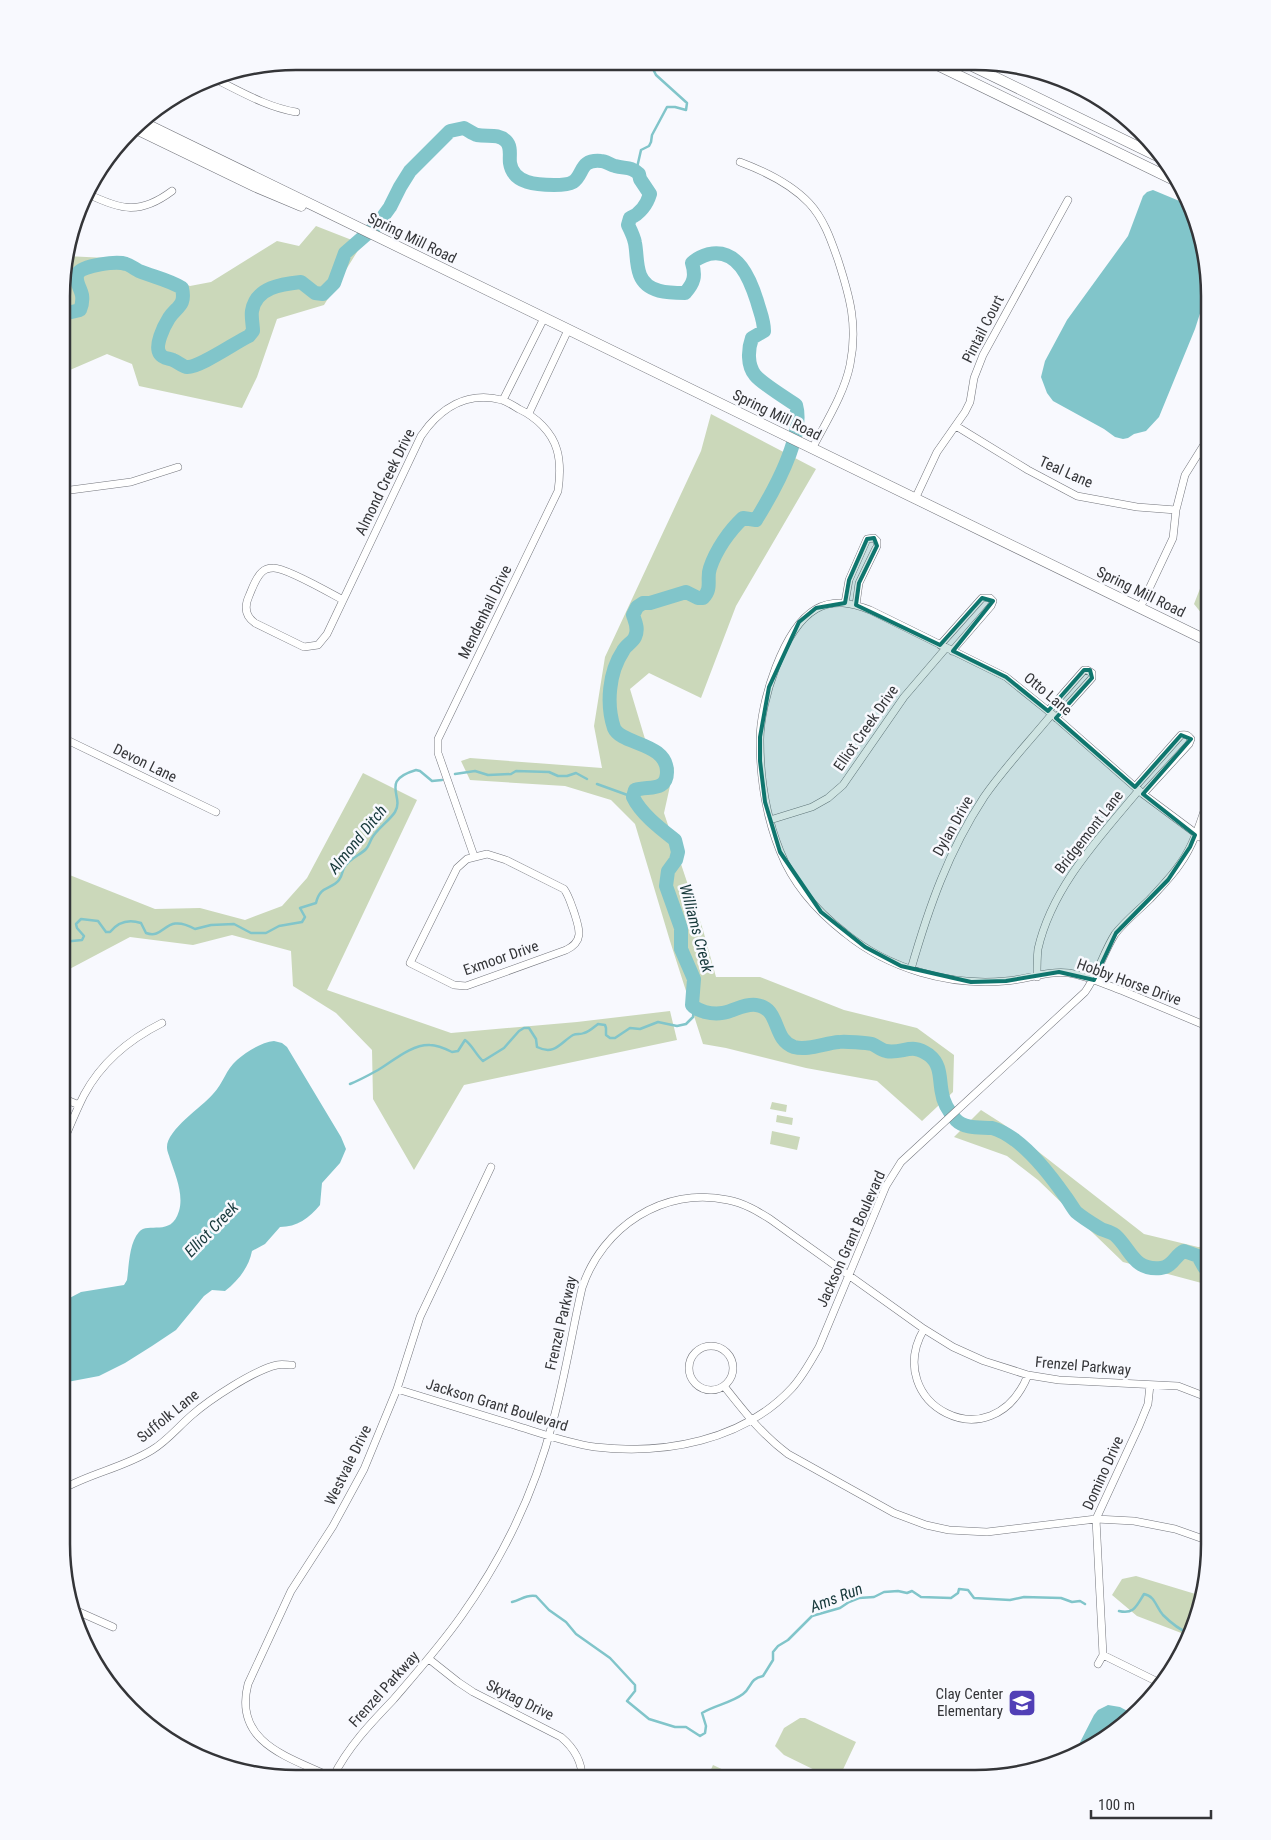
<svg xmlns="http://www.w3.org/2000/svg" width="1271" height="1840" viewBox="0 0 1271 1840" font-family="'Roboto Condensed',sans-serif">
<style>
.green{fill:#cbd8ba}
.water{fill:#81c5ca}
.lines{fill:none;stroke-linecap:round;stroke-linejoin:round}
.stream{stroke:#81c5ca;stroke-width:2.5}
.river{stroke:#81c5ca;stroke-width:14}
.street-casing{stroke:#73757c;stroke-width:8}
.secondary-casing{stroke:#73757c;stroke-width:11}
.street{stroke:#fff;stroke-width:7}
.secondary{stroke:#fff;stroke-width:10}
.marked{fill:#0f766e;fill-opacity:0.2;stroke:#0f766e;stroke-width:4;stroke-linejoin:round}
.labels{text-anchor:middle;stroke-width:5;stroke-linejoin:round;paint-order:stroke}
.street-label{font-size:15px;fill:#343538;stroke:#f8f9fe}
.poi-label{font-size:15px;fill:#343538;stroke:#f8f9fe;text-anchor:end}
.water-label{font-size:16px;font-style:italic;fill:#17393b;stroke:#f8f9fe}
.rim{fill:none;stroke:#343538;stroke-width:2.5}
</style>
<rect width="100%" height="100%" fill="#f8f9fe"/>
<path class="green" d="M316 226 362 244 324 305 277 319 257 377 242 408 139 386 132 364 107 354 63 373V265L66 256 127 259 190 286 211 282 277 241 299 246Z
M711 414 816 469 736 606 701 698 649 673 630 689 645 739 674 768 664 813 703 930 716 977H760L844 1010 917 1028 954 1055 953 1092 922 1121 877 1081 806 1068 726 1048 703 1044 670 941 635 824 611 800 565 786 470 780 461 761 470 758 602 768 594 726 605 657 701 451Z
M1210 563V624L1194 604Z
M363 773 417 800 327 990 451 1033 577 1022 670 1011 677 1040 464 1085 414 1170 373 1099 372 1050 336 1013 293 986 291 951 232 935 193 945 130 937 62 973V872L155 909 200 908 245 920 282 906 307 878Z
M772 1102 787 1105 786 1112 770 1109Z
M981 1110 1003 1124 1144 1234 1198 1247 1209 1246V1285L1123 1262 1038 1180 1007 1156 954 1137Z
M777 1115 793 1118 792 1125 776 1122Z
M772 1131 800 1137 797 1150 770 1144Z
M1136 1576 1202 1596 1197 1620 1189 1636 1137 1616 1112 1595 1122 1579Z
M800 1718H805L856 1742 839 1778H831L784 1755 775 1746 784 1728Z
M713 1765 728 1772 725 1778H707Z"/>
<path class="water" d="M1153 190 1189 205 1205 274 1202 287 1204 301 1195 329 1159 417 1146 431 1134 434 1128 438 1123 439 1115 437 1104 429 1053 401 1047 393 1041 377 1045 361 1067 320 1128 236 1143 196 1147 192Z
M274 1041 282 1043 287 1047 341 1137 346 1149 340 1163 322 1183 320 1205C309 1218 297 1227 280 1227L265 1244 252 1251C249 1267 238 1281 225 1291L212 1290 204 1296 176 1330 152 1346 125 1363 99 1376 62 1383V1302L81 1292 124 1285 127 1280C129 1266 129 1243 139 1232 148 1221 171 1238 179 1211 184 1194 175 1174 170 1159 169 1155 167 1151 167 1148 166 1130 202 1107 213 1094 223 1084 226 1069 237 1060 246 1052 262 1042 274 1041Z
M1108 1705 1120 1707 1135 1715 1129 1721 1078 1755 1073 1756 1094 1715 1098 1710Z"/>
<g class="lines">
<path class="stream" d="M636 172 641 150 649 146 651 142 652 135 667 107H675L686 110 687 103 656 75 652 67 647 62
M455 774 475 771 488 775 511 774 516 771 549 772 558 776H567L576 773 587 779
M597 784 633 797
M62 942 82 940 84 936 77 928 76 924 81 919 98 921 106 932H110C118 922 129 919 141 923L146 933C166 940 164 912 195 929L211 925 234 924 251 933H266L279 926 302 922 305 917 300 908 316 903C320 885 331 890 339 880 343 875 342 870 345 866 351 858 360 855 366 849 369 846 370 841 372 838 377 829 390 820 395 812 405 796 379 781 416 770L420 771 432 781 442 780
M350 1084C360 1080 369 1075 378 1070 393 1061 412 1044 430 1045 438 1045 446 1049 452 1052L458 1051 465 1040C473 1046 476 1055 483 1061L504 1048 519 1031 524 1028H529L536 1039 537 1047C555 1056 561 1042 573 1035 577 1033 580 1035 584 1033 589 1032 594 1027 598 1024L605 1025 606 1028V1035L610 1038H615L630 1028 640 1029 658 1022 677 1026 686 1024 693 1017 694 1008
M512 1602C521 1600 526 1594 536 1596L549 1610 566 1622 576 1634 610 1658 635 1685V1691L627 1701 649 1719 675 1727H686L700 1736 705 1733 706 1726 702 1713C715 1705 731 1703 743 1694 752 1687 749 1679 763 1676L773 1660V1652L778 1646 788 1640 812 1616 840 1608 849 1602 859 1598 874 1597 884 1592 898 1591 907 1593 912 1591 921 1597 951 1598 958 1593 959 1589 968 1590 974 1598 1010 1600 1024 1597 1061 1598 1072 1602 1080 1601 1085 1604
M1119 1611C1134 1615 1137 1605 1144 1594 1155 1596 1156 1607 1163 1615 1170 1622 1180 1630 1190 1634"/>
<path class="river" d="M63 314 80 310C82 305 83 301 82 295 81 289 74 280 78 273 83 265 117 261 126 264 130 265 135 269 139 271 154 277 169 280 182 288 186 306 177 306 169 318 164 326 154 346 160 354 163 359 169 358 173 360 178 362 183 367 187 367 199 368 236 342 249 336L253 331C253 325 251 317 252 311 256 287 282 284 301 282L315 293 323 294 334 283 345 253 377 225 390 207 400 187 410 171 450 131 464 128C468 130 473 134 477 135 488 137 498 133 506 141 512 147 509 156 510 163 513 184 538 185 554 185 560 185 568 185 573 182 584 175 579 159 601 161 606 161 610 165 615 166 625 169 631 166 639 174L640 179 650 194C647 204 640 214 630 218L628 225C631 231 634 237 635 243 637 253 636 265 640 275 647 293 669 293 685 293 694 283 696 276 692 263 697 258 702 256 709 254 738 248 750 279 757 301 760 312 764 320 764 331L752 338C748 349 747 365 755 375 761 383 787 399 796 405 805 436 772 494 756 520L743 518C729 531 716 550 710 568 706 579 713 588 703 598H698L686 592 650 603H643L637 607 633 615C635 621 639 629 635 637 633 642 626 645 623 651 609 672 606 704 614 728 621 745 667 742 667 772 667 777 666 782 661 785 654 789 644 787 635 790L633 797C641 814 661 829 675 840L678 852 676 860 668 871 666 886 681 928V949L694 979 692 1005C695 1009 700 1010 705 1012 730 1018 738 1003 756 1005 781 1008 772 1040 794 1047 808 1051 825 1043 839 1042 844 1041 868 1043 872 1044 877 1046 881 1050 886 1051 904 1054 911 1042 929 1055 942 1065 939 1080 942 1093 943 1102 950 1113 956 1120 965 1129 980 1127 992 1128 1000 1130 1008 1135 1015 1140 1035 1155 1051 1176 1065 1196 1069 1201 1072 1207 1076 1212 1083 1218 1093 1224 1101 1229 1106 1231 1111 1232 1115 1235 1131 1249 1133 1271 1161 1268 1173 1267 1175 1255 1184 1251L1198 1256 1204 1267 1209 1272"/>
<defs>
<path id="street" d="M213 78C240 91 266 107 296 112
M740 162C764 171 791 184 809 203 824 219 831 240 838 260 850 297 858 326 850 365 844 394 826 422 812 449
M88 194C121 210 140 215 172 191
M503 400 544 318
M529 413 568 330
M956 426 1028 470 1077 496 1137 507 1176 510
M63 491 131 482 178 467
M915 499 937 452 965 412 970 402 974 378 983 355 1068 200
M343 600C330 593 285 567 273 568 269 568 264 570 262 572 256 577 252 589 249 596 244 607 245 616 255 623L304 647 318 645 327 634 421 436C440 408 467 391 502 400 508 402 514 406 519 409 536 417 552 432 557 450 561 464 560 477 558 491L438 739V753L474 856
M845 603 849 580 867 539 874 538 877 541V546L859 583 856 605
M1140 608 1173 538 1176 510 1185 475 1210 435
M940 645 982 598H990L993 601 991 606 952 651
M1048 711 1084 670H1087L1092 673V678L1056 718
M63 738 216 812
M1135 787 1181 735C1186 734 1188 735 1191 739L1189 744 1143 794
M770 820 812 807 828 798 843 785 904 697 946 648
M487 854 506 860 564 889C569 896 571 904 574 912 579 928 585 941 566 950L466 986 454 985 410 963 457 868 467 859Z
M911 969C929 907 948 852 984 797 1004 768 1029 742 1052 714
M1037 977C1037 968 1037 958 1038 949 1052 887 1099 838 1139 790
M1209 1027C1181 1015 1152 1003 1123 991 1106 985 1088 976 1069 973 1048 970 1026 980 1005 981 949 986 889 969 845 933 818 912 793 884 780 851 766 816 760 778 760 740 760 703 783 628 816 609 834 599 852 603 870 610L1006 677 1052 714 1143 794 1210 844
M62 1098 79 1105
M62 1145C69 1128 76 1111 84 1095 101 1063 130 1039 162 1023
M924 1329C881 1403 992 1464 1028 1375
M689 1368a22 22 0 1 1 44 0a22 22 0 1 1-44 0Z
M724 1386C743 1410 762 1435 788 1454L894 1513 926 1525 949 1530 987 1532 1096 1519 1134 1521 1175 1529 1209 1541
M397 1389C436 1401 475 1413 514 1425 540 1433 567 1443 595 1447 664 1455 743 1441 792 1388 803 1376 811 1361 819 1347L886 1186 901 1162 1085 992C1098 974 1103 953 1115 934 1125 921 1139 910 1150 899 1161 887 1172 876 1180 864 1195 843 1202 817 1210 793
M61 1490C90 1473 123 1468 152 1450 167 1441 178 1427 192 1415 209 1400 254 1370 277 1365 281 1364 287 1365 292 1365
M77 1611 113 1627
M1103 1655 1162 1684
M429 1659 458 1682 473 1692 561 1737C574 1748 582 1761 582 1778
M1098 1664 1103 1655 1096 1519 1139 1426 1148 1404 1150 1385
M331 1777C289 1757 233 1743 248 1684L291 1591 333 1526 364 1469 397 1389 420 1317 491 1167
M333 1777C348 1747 370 1724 393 1700 417 1672 441 1645 462 1615 504 1556 535 1491 553 1421 565 1377 572 1332 582 1288 602 1227 664 1186 728 1200 744 1203 757 1211 770 1219L924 1329 953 1347 984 1361 1028 1375 1059 1380 1178 1386 1209 1398"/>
<path id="secondary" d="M933 63 1176 181
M966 63 1155 155
M140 121 1210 642
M134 128 256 187 301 206"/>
</defs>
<use href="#street" class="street-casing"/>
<use href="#secondary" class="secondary-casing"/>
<use href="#street" class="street"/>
<use href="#secondary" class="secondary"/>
</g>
<path class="marked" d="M874 538 877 546 859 583 856 605 940 645 982 598 993 601 953 651 1006 677 1048 711 1084 670H1090L1092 678 1056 718 1135 787 1181 735 1191 739 1143 794 1195 835 1190 847 1168 880 1116 933 1094 980 1059 972 1006 981 971 982 901 966 865 947 821 912 780 852 765 802 760 761V737L769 687 799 622 816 608 845 603 849 580 867 539Z"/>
<defs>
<symbol id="school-square" viewBox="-11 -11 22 22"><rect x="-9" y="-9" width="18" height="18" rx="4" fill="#513fb6" stroke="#f8f9fe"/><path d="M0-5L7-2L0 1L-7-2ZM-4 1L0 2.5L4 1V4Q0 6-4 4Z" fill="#fff"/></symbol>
</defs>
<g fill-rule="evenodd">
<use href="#school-square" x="1006" y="1687" width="32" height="32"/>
</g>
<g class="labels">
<g class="street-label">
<text transform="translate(412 238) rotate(26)" y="5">Spring Mill Road</text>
<text transform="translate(983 329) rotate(-63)" y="5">Pintail Court</text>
<text transform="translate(777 415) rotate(26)" y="5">Spring Mill Road</text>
<text transform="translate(1066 472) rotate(24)" y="5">Teal Lane</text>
<text transform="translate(385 482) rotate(-64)" y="5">Almond Creek Drive</text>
<text transform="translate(1141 592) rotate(26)" y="5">Spring Mill Road</text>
<text transform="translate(485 612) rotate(-64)" y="5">Mendenhall Drive</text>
<text transform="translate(1048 694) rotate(40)" y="5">Otto Lane</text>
<text transform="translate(866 728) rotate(-55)" y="5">Elliot Creek Drive</text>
<text transform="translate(145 763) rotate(26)" y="5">Devon Lane</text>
<text transform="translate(953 826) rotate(-61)" y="5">Dylan Drive</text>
<text transform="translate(1089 832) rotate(-52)" y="5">Bridgemont Lane</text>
<text transform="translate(501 958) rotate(-19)" y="5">Exmoor Drive</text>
<text transform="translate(1129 982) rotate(20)" y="5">Hobby Horse Drive</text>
<text transform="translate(851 1239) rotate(-66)" y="5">Jackson Grant Boulevard</text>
<text transform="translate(561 1323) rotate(-77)" y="5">Frenzel Parkway</text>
<text transform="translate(1083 1366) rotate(5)" y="5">Frenzel Parkway</text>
<text transform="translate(497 1405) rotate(17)" y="5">Jackson Grant Boulevard</text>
<text transform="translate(168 1416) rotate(-39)" y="5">Suffolk Lane</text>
<text transform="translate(348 1465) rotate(-64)" y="5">Westvale Drive</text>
<text transform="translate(1103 1473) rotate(-66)" y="5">Domino Drive</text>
<text transform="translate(384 1689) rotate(-48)" y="5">Frenzel Parkway</text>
<text transform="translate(520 1700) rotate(26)" y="5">Skytag Drive</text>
</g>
<g class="poi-label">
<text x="1003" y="1699">Clay Center<tspan x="1003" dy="17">Elementary</tspan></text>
</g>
<g class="water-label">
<text transform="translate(357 839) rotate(-51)" y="6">Almond Ditch</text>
<text transform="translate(697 928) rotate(75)" y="6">Williams Creek</text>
<text transform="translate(211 1229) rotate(-46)" y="6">Elliot Creek</text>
<text transform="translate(836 1597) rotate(-21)" y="6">Ams Run</text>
</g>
</g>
<path d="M0 0H1271V1840H0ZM296 70H975A226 226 0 0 1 1201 296V1544A226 226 0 0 1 975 1770H296A226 226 0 0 1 70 1544V296A226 226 0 0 1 296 70Z" fill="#f8f9fe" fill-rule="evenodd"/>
<path class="rim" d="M296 70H975A226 226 0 0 1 1201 296V1544A226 226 0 0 1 975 1770H296A226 226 0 0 1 70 1544V296A226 226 0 0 1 296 70Z"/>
<path d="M1091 1810v8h120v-8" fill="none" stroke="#343538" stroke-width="2.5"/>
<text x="1098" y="1810" font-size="15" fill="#343538" stroke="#f8f9fe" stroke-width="4" paint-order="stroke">100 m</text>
</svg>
